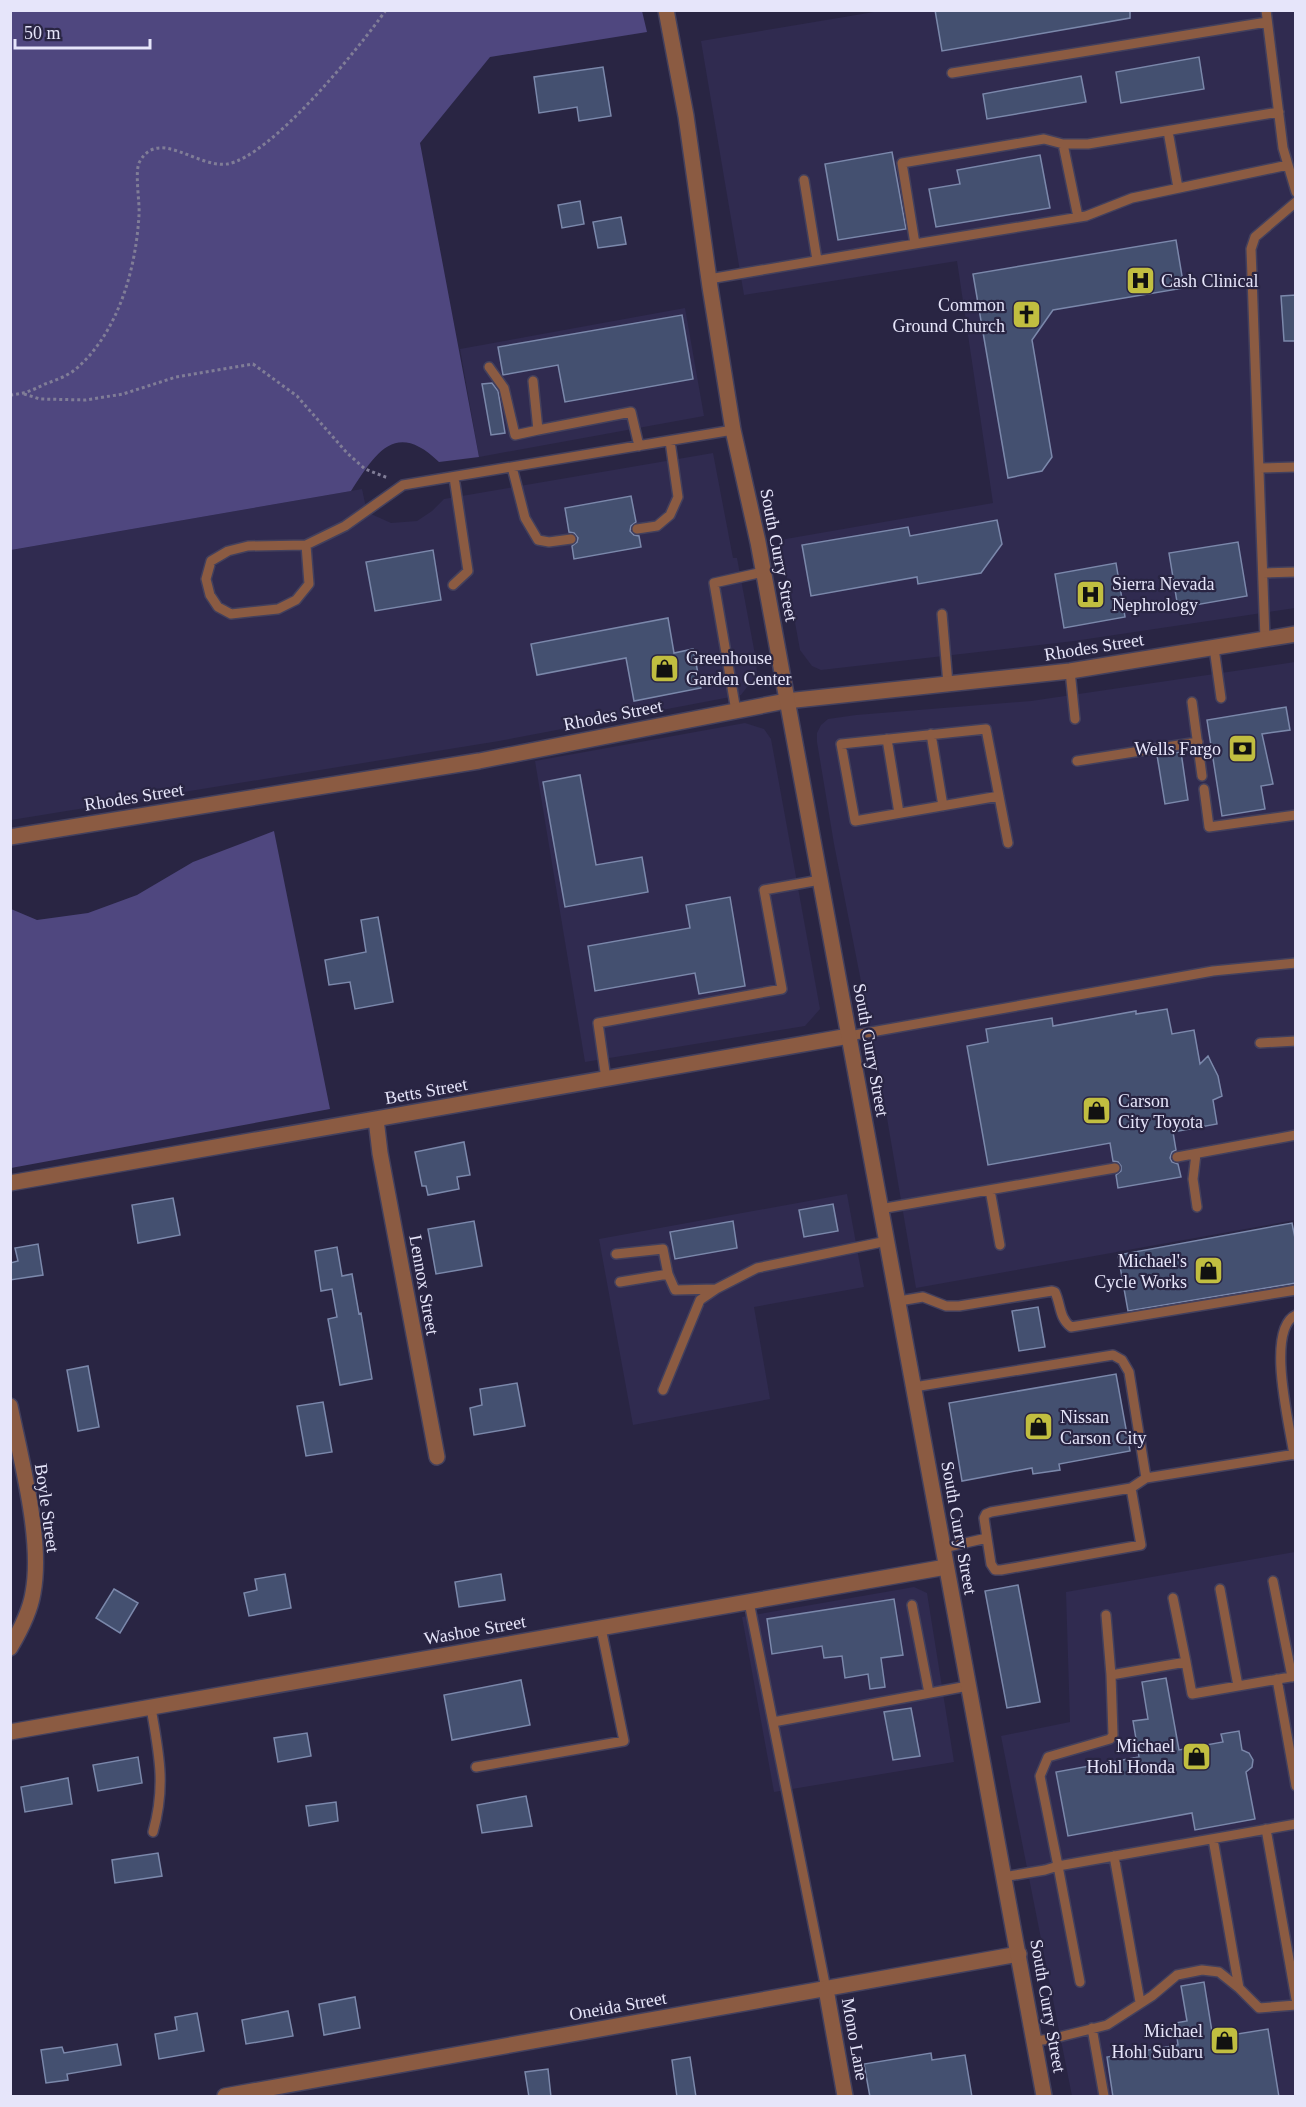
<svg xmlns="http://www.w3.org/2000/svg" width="1306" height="2107" viewBox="0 0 1306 2107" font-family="Georgia,serif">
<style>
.built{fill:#302b50}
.green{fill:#4f477f}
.building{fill:#445070;stroke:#7b88ab;stroke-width:1.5}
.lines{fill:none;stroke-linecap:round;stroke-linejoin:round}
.service-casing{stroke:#43405d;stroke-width:12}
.minor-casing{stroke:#43405d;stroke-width:18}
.tertiary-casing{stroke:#43405d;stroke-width:18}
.path{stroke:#807d97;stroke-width:3;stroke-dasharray:3 3;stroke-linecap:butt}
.service{stroke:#8b5b42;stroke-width:9}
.minor{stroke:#8b5b42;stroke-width:15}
.tertiary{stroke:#8b5b42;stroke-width:15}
.labels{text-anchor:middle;stroke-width:4.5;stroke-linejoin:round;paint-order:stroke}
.poi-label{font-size:18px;fill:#e6e5fa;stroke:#292543;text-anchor:start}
.street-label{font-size:18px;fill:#e6e5fa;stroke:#292543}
</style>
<rect width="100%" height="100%" fill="#292543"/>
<path class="built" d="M880 11H1295V608L1074 641 821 670 812 666 800 650 780 540 993 503 957 261 744 295 701 41Z
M685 308 704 416 479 457 460 349Z
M713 453 733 558H737L756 660 757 674 741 695 499 741 11 820V550L362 489 365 503 371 514 391 523 417 521 432 511 444 499Z
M1295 662V1220L916 1288 881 1083 834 844 817 742V733L821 725 828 719 856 715 1031 701Z
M745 723 764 729 771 739 820 1009 805 1026 585 1062 535 761Z
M847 1194 864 1287 754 1307 770 1399 633 1425 599 1239Z
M1295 1552V2096H1072L1001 1736 1070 1722 1066 1592Z
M914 1587 927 1593 954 1762 774 1792 742 1617Z"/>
<path class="green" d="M11 10 642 11 647 32 490 57 420 143 479 457 439 462C396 420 376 452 351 491L11 550Z
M274 831 330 1109 11 1168V909L37 920 88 913 137 895 193 862Z"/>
<path class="building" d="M935 10H1130V18L942 51Z
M1199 57 1204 89 1121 103 1116 72Z
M603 67 611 116 579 121 577 107 539 113 534 77Z
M1081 76 1086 102 987 119 983 94Z
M892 152 906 229 838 240 825 164Z
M1040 155 1050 208 936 227 929 189 960 184 957 170Z
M580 201 584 224 562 228 558 205Z
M621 217 626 244 598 248 593 222Z
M1176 240 1184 288 1053 310 1032 340 1052 457 1042 471 1008 478 973 274Z
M1296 295V341H1284L1281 296Z
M682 315 693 379 565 402 558 365 503 375 498 347Z
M492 383 498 391 505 433 491 435 482 384Z
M631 496 636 522 631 526 630 531 634 535 639 536 641 547 574 559 572 546 577 542 578 538 574 533 569 532 565 508Z
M997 520 1002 544 981 573 918 584 917 577 811 596 802 545 908 527 910 536Z
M1238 542 1247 596 1178 608 1169 553Z
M433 550 441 600 375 611 366 562Z
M1116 563 1125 617 1064 628 1055 574Z
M668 618 674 653 693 649 701 688 634 701 626 658 537 675 531 644Z
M1286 707 1290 730 1262 734 1273 784 1261 786 1265 809 1222 816 1207 720Z
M1181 752 1188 800 1165 804 1157 755Z
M580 775 596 865 642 857 648 892 565 907 543 782Z
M730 897 745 986 699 994 695 973 595 991 588 946 690 928 686 905Z
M378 917 393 1002 355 1009 350 982 329 985 325 960 366 952 361 920Z
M1167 1009 1172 1034 1194 1030 1200 1064 1208 1056 1218 1076 1222 1096 1213 1100 1217 1124 1173 1132 1176 1150 1172 1152 1170 1158 1172 1162 1178 1164 1181 1177 1118 1188 1116 1175 1121 1171V1166L1118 1162 1113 1161 1110 1143 988 1165 967 1046 988 1042 986 1029 1052 1018 1053 1026 1136 1011V1014Z
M464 1142 470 1175 457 1177 459 1189 428 1195 426 1186H422L415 1152Z
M173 1198 180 1235 138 1243 132 1205Z
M833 1204 838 1231 804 1237 799 1210Z
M474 1221 482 1266 436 1274 428 1229Z
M733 1221 737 1248 675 1259 670 1232Z
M1292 1223 1296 1243V1283L1128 1311 1118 1255Z
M38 1244 43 1275 10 1280V1263L18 1261 15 1248Z
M337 1247 342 1276 352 1274 359 1314 361 1313 372 1379 340 1385 328 1319 337 1317 332 1289 321 1291 315 1251Z
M1038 1307 1045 1347 1019 1351 1012 1311Z
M88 1366 99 1427 78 1431 67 1370Z
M1116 1374 1130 1451 1059 1464 1060 1470 1033 1474 1032 1468 962 1481 949 1403Z
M517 1383 525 1426 474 1435 470 1408 482 1405 480 1389Z
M323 1402 332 1452 306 1456 297 1406Z
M285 1574 291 1608 249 1616 244 1593 257 1590 255 1579Z
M501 1574 505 1600 459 1607 455 1582Z
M1018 1585 1040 1702 1007 1708 985 1591Z
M114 1589 138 1603 120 1633 96 1618Z
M894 1599 903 1655 881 1658 885 1687 870 1689 868 1674 845 1678 842 1656 824 1658 822 1646 772 1654 767 1619Z
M1166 1678 1179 1750 1223 1742 1221 1734 1239 1731 1242 1750 1249 1753 1253 1760 1252 1767 1246 1772 1255 1819 1195 1830 1192 1813 1068 1836 1056 1772 1139 1757 1133 1721 1148 1719 1142 1682Z
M521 1680 530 1725 452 1740 444 1695Z
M911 1708 920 1756 893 1760 884 1712Z
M307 1733 311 1756 278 1762 274 1738Z
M138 1757 142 1783 98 1791 93 1765Z
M68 1778 72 1804 25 1812 21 1787Z
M526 1796 532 1826 482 1833 477 1805Z
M336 1802 338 1821 309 1826 306 1806Z
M158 1853 162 1876 115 1883 112 1860Z
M1204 1982 1213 2038 1268 2029 1279 2097H1113L1107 2057 1178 2045 1175 2023 1187 2021 1181 1986Z
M355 1997 360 2028 324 2035 319 2004Z
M288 2011 293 2036 246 2044 242 2020Z
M197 2013 204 2051 159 2059 155 2034 177 2030 175 2017Z
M117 2044 121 2065 67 2074 68 2080 46 2083 41 2050 62 2047 64 2053Z
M931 2053 932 2060 965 2055 972 2097H870L864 2064Z
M690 2057 696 2097H677L672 2060Z
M548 2069 551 2097H529L525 2072Z"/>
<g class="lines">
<defs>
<path id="service" d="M1266 10 1283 148 1296 192
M952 73 1267 22
M1279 112 1088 144H1063L1044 139 902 163 915 244 1086 216 1132 198 1288 165
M1168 131 1178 188
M1063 144 1078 217
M804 180 817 260
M709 279 915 244
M489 367 504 388 515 435 538 430
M533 381 538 430 631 412 639 446
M512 467 525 518 538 540 549 542 571 539
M1259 468 1296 467
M637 529 657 526 670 515 678 497 670 441
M306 545 309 584 296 600 278 609 231 614 218 607 210 595 206 579 211 561 228 551 248 546 306 545 345 526 403 485 733 430
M1263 573 1296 572
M453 585 468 571 454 477
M942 614 948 684
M1265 639 1251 249 1255 237 1296 202
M1214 648 1221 698
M1070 671 1075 719
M1192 702 1202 776
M736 711 714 583 763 572
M931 734 943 806
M887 739 899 813
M1077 761 1198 742
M1204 789 1209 827 1296 815
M999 796 855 821 841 744 986 729 1008 843
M849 1036 1213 971 1296 963
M1260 1043 1296 1041
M606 1079 598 1023 782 989 764 890 820 880
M1196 1154 1193 1179 1197 1207
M1177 1157 1296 1135
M990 1190 1000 1245
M880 1209 1115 1168
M616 1254 663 1249 668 1274
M620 1282 668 1274 675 1290 716 1289
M899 1301 923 1297 946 1306H959L1052 1291 1055 1292C1061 1305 1059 1318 1071 1327L1296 1290
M914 1387 1113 1355 1122 1360 1129 1372 1146 1478
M663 1390 700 1300 716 1289 757 1268 887 1241
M1294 1455C1290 1427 1265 1329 1296 1315
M1131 1488 1146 1478 1296 1454
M943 1548 987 1538 991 1564 995 1570H1001L1141 1545 1131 1488 991 1512 986 1514 984 1518 987 1538
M1273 1581 1292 1677
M1220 1589 1238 1686
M1173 1598 1186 1662
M749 1602 826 1989
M912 1605 929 1693
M1106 1615 1111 1675
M1296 1676 1192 1694 1186 1662 1111 1675 1113 1735 1110 1739 1048 1757 1040 1776 1058 1866 1296 1824
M1277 1679 1296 1786
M151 1708C159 1754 166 1786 153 1832
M773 1722 968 1686
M476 1767 624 1741 601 1628
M1266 1829 1296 1999
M1213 1839 1239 1988
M1114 1856 1140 2002
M1003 1877 1045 1870 1058 1866 1080 1982
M1092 2028 1104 2096
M1034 2041 1051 2039 1107 2025 1152 1996 1177 1975 1202 1970 1219 1972 1239 1988 1259 2008 1296 2005"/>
<path id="minor" d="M10 837 479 761 786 701 1070 671 1296 634
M376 1119 380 1153 437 1457
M10 1183 849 1036
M10 1406C21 1460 43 1540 33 1593 30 1612 20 1631 10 1648
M10 1732 946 1567
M826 1989 845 2096
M225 2096 1019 1954"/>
<path id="tertiary" d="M666 10 686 116 710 287 733 430 758 542 1044 2096"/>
</defs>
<use href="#service" class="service-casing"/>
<use href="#minor" class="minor-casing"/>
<use href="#tertiary" class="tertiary-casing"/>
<path class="path" d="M24 394 40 399 86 400 123 394 176 377 253 364 297 396 347 453 365 469 388 478
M10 395C24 394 33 390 45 384 56 380 68 376 77 368 119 331 136 268 139 215 140 202 134 170 140 161 159 128 197 168 227 164 271 157 359 48 386 10"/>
<use href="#service" class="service"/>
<use href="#minor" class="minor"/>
<use href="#tertiary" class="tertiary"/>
</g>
<defs>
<symbol id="hospital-square" viewBox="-11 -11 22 22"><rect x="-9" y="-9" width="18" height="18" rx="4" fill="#c1be40" stroke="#292543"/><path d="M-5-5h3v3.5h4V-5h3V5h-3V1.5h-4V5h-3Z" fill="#111"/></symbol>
<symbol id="church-square" viewBox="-11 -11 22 22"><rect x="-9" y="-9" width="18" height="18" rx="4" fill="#c1be40" stroke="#292543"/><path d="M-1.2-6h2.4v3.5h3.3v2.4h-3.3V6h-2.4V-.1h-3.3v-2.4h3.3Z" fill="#111"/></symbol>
<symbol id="shop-square" viewBox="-11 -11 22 22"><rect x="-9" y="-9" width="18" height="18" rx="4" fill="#c1be40" stroke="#292543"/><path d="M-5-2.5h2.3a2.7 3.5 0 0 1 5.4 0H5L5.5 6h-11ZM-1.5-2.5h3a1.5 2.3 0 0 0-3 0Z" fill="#111"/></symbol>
<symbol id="bank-square" viewBox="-11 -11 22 22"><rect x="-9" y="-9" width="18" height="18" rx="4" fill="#c1be40" stroke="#292543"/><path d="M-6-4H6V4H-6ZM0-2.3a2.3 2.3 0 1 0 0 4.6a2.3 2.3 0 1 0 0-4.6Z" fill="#111"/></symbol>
</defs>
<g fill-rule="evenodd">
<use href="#hospital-square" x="1124" y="264" width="33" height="33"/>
<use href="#church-square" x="1010" y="298" width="33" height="33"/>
<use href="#hospital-square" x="1074" y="578" width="33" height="33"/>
<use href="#shop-square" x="648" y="652" width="33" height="33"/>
<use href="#bank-square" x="1226" y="732" width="33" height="33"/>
<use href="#shop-square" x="1080" y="1094" width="33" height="33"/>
<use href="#shop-square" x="1192" y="1254" width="33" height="33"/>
<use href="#shop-square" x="1022" y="1410" width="33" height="33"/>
<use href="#shop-square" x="1180" y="1740" width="33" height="33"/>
<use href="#shop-square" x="1208" y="2024" width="33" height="33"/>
</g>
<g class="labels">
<g class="poi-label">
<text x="1161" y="287">Cash Clinical</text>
<text x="1005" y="311" text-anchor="end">Common<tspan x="1005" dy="21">Ground Church</tspan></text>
<text x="1112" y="590">Sierra Nevada<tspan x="1112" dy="21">Nephrology</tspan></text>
<text x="686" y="664">Greenhouse<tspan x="686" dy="21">Garden Center</tspan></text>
<text x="1221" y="755" text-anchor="end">Wells Fargo</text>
<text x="1118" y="1107">Carson<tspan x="1118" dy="21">City Toyota</tspan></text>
<text x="1187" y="1267" text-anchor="end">Michael's<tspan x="1187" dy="21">Cycle Works</tspan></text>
<text x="1060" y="1423">Nissan<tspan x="1060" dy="21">Carson City</tspan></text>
<text x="1175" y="1752" text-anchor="end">Michael<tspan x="1175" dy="21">Hohl Honda</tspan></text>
<text x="1203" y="2037" text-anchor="end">Michael<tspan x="1203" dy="21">Hohl Subaru</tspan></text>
</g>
<g class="street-label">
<text transform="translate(779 555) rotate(79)" y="6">South Curry Street</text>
<text transform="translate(1094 647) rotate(-9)" y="6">Rhodes Street</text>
<text transform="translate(613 715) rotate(-11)" y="6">Rhodes Street</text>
<text transform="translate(134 797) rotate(-9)" y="6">Rhodes Street</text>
<text transform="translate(871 1050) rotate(80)" y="6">South Curry Street</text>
<text transform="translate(426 1091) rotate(-10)" y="6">Betts Street</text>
<text transform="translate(424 1285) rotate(80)" y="6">Lennox Street</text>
<text transform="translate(47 1508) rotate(82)" y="6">Boyle Street</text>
<text transform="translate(959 1528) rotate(80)" y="6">South Curry Street</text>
<text transform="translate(475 1630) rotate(-10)" y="6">Washoe Street</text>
<text transform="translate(618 2006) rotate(-10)" y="6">Oneida Street</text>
<text transform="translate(1048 2006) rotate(80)" y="6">South Curry Street</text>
<text transform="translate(855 2039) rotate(80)" y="6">Mono Lane</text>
</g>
</g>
<rect width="1306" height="2107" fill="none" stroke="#e6e5fa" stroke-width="24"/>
<path d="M15 39v9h135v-9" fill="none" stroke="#e6e5fa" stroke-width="3"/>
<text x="24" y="39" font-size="18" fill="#e6e5fa" stroke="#292543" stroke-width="4.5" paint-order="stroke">50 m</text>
</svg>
